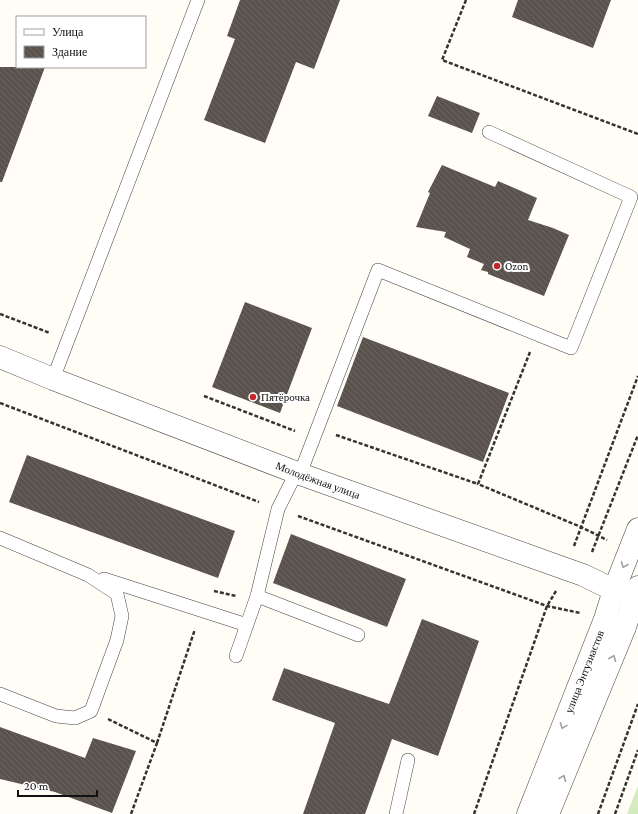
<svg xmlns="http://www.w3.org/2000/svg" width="638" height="814" viewBox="0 0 638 814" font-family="'Crimson Pro',serif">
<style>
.grass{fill:#d5ebbd}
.building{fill:url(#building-back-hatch)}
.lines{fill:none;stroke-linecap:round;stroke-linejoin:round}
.service-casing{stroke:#444;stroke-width:14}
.tertiary-casing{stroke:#444;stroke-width:23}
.path{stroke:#333;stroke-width:2.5;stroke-dasharray:4 2;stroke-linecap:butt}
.service{stroke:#fff;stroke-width:13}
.tertiary{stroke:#fff;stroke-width:22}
.oneway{stroke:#a0a0a0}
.poi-dot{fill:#c4262e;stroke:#fff;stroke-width:1.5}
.labels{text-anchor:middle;stroke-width:4;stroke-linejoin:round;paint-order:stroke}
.poi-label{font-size:11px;fill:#111;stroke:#fff;text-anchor:start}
.street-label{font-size:11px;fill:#111;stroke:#fff}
</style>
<defs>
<pattern id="building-back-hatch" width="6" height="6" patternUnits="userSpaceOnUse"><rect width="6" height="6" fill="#5a524d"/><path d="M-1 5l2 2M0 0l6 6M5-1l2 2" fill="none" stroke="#6d6662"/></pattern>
</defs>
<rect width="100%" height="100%" fill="#fffdf5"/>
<path class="grass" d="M638 786V814H627Z"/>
<path class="building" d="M240 0H340L314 69 296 62 265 143 204 120 235 39 227 36Z
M518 0H611L593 48 512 17Z
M0 67H45L2 182H0Z
M437 96 480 113 472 133 428 116Z
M442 165 495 187 498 181 537 198 528 220 553 228 569 235 544 296 488 274V272L481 270 484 264 467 257 470 249 444 237 446 232 416 227 430 193 428 192Z
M245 302 312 328 280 413 212 387Z
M363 337 509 393 483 462 337 406Z
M27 455 235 531 218 578 9 502Z
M291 534 406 579 387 627 273 583Z
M422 619 479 641 438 756 392 739 365 814H303L335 723 272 700 284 668 389 704Z
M0 727 85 758 93 738 136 751 112 813 55 792 0 779Z"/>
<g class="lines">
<defs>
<path id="service" d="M53 379 198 0
M300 474 378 270 571 348 631 197 489 132
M0 538 88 575 117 594 122 616 117 640 91 711 75 718 56 716 0 694
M104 579 247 625
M257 596 358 635
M236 656 257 596 278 509 296 473
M396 814 408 760"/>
<g id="tertiary">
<path id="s1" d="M0 357 53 379 300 474 566 569 583 575 614 590 638 597"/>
<path id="s2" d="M528 814 605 619 614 590 638 529"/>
<path d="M548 814 625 627 638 587"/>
</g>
</defs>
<use href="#service" class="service-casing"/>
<use href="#tertiary" class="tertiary-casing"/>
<path class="path" d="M466 0 442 60 638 134
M0 314 50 333
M530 352 478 484 581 527 607 540
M204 396 295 431
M0 403 259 502
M336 435 478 484
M298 516 547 606 580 613
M574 546 638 376
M592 552 638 435
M214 591 236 596
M108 719 157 743 131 814
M157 743 195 629
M474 814 547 606 556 591
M598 814 638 704
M615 814 638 750"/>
<use href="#service" class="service"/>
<use href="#tertiary" class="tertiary"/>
</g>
<defs><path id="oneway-chevron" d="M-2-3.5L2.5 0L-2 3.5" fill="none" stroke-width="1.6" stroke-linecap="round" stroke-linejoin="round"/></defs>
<g class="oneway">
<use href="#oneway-chevron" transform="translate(624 565) rotate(112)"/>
<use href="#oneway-chevron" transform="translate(613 658) rotate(-68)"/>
<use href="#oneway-chevron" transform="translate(563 726) rotate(111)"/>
<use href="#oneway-chevron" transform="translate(563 778) rotate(-68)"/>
</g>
<g class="poi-dot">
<circle cx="497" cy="266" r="4"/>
<circle cx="253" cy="397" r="4"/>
</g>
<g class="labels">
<g class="poi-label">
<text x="505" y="270">Ozon</text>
<text x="261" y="401">Пятёрочка</text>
</g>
<g class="street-label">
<text dy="4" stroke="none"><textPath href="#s1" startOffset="341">Молодёжная улица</textPath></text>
<text dy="4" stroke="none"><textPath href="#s2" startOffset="153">улица Энтузиастов</textPath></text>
</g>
</g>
<rect x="16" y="16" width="130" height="52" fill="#ffffff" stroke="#a0a0a0"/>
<rect x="24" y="29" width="20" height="6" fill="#ffffff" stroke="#a0a0a0"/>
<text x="52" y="36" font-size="12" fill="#111111">Улица</text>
<rect x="24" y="46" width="20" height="12" fill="url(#building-back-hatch)" stroke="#a0a0a0"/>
<text x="52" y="56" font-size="12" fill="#111111">Здание</text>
<path d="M18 790v6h79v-6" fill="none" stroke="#111111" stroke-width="2"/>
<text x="24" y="790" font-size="12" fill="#111111" stroke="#ffffff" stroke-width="3" paint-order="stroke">20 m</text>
</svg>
